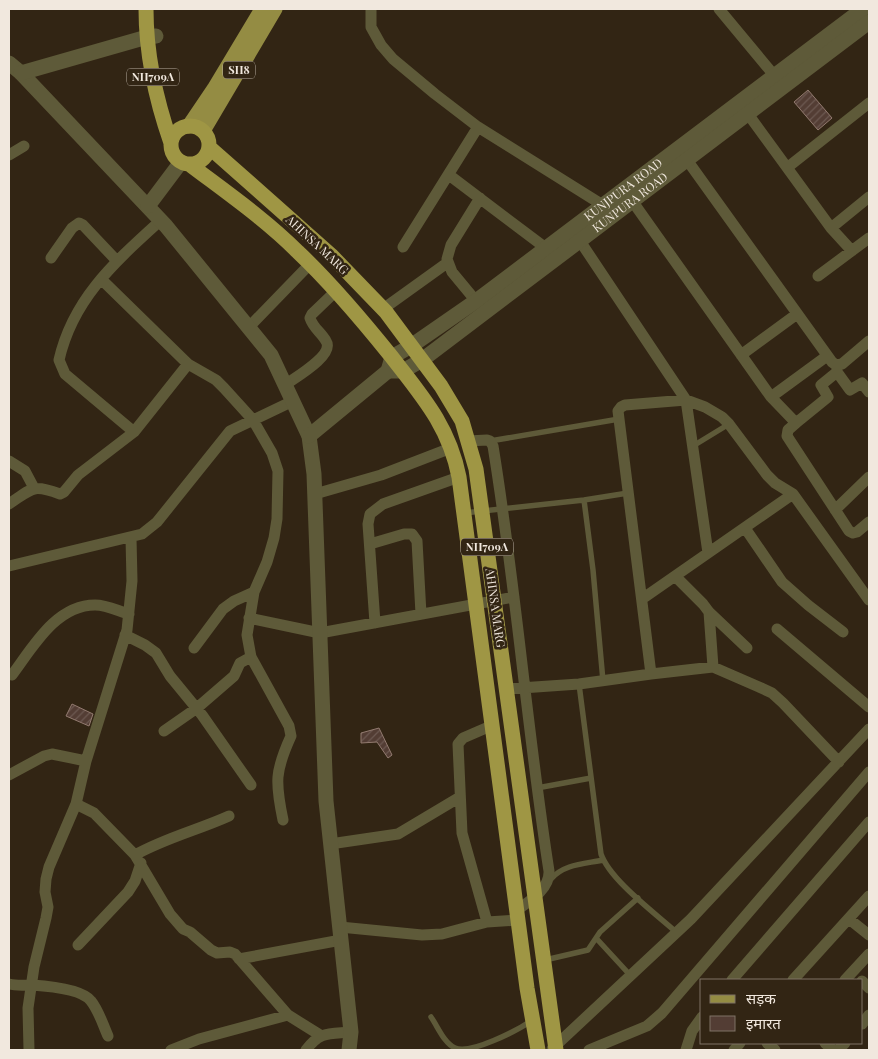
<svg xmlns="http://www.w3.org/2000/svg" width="878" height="1059" viewBox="0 0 878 1059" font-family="'Playfair Display','Noto Sans Devanagari',serif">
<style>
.building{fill:url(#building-hatch);stroke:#927a6f}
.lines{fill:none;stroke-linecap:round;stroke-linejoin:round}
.service{stroke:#5e5a39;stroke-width:5.5}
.minor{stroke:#5e5a39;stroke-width:11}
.tertiary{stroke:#5e5a39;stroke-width:15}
.primary{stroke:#948c43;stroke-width:15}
.trunk{stroke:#9f9644;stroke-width:15}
.labels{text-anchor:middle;stroke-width:5;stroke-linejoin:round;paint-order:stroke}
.shield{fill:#322514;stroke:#b8aea1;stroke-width:1}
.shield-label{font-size:11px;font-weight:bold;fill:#f1e8de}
.street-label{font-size:12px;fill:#f1e8de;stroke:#322514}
</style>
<defs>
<pattern id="building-hatch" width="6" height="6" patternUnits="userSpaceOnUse" patternTransform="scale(1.25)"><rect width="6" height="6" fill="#533d34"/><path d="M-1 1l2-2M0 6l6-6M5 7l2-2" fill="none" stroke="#6c5951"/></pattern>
</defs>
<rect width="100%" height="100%" fill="#322514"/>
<path class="building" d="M808 90 832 118 818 130 794 102Z
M72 704 93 714 89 726 66 716Z
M379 728 392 755 388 758 377 742 361 743V733Z"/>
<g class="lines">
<path class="service" d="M490 441 619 419
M693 446 729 424
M584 500 593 570 603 681
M464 513 584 500 628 493
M579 684 601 854C610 880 655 913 676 932
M537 788 591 778
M551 879C564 864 584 864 603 860
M596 938 630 975
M545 960 588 950 600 932 638 898
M431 1017C438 1027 444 1043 455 1048 470 1055 518 1030 531 1021"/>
<path class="minor" d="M371 9V27L381 45 393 59 435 94 478 127 609 209
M719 9 778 80
M748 114 831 228 852 251
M9 155 24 146
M687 160 832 362 836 365 842 364 869 341
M788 167 869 103
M449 175 551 252
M628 195 771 397 796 423 788 430 787 436 849 531 853 533 857 532 869 522
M831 228 869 197
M576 235 686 400 708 553
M403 247 478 127
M51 258 72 228 79 223 83 225 117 261
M818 276 869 238
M101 279 188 364 216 380 224 388 253 420 272 453 278 471 277 519 274 538 267 562 254 592 247 635 251 657 289 726 291 736C275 771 275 782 283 820
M476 301 452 272 447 259 451 245 480 198
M383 309 447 263
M249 327 310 264
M741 355 797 314
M837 366V372L850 390 862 383 869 392
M285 385C296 377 335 355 326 341 321 332 313 328 310 318L312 314 336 291
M771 397 827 356
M796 423 828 397 821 385 837 372
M134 432 65 374 59 360C73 298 116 261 161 220
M468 441 487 440 490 441 493 446C516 587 527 730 549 871 550 889 530 901 517 910
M9 461 25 471 34 488
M315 494 381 475 451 448
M9 504C33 488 32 484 60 494L64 492 78 475 134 432 188 364
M835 510 869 477
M745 528 782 582 808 605 843 632
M370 544 404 534H412L417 541 421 614
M9 566 142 534 157 522 230 431 293 401
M675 576 703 604 709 612 713 667
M642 599 793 494
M709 612 747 648
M249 618 320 633 514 597
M375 623 368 524 370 514 383 504 459 477
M777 629 869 707
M125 635 145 645 156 653 170 676 202 715 251 785
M194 648 223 609 234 601 254 592
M651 674 713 667 759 687 772 693 783 703 839 762
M12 675C33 647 56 605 95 605 107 605 118 611 129 614
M506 689 579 684 651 674 618 411 621 407 625 405 686 400 705 407 722 417 729 424 767 475 775 483 793 494 869 600
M164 731 197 708 234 676 240 663 251 657
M9 775 44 756 52 754 86 761
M76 804 94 813 135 855 170 914 183 929 190 932 211 950 217 953 230 952 235 954 288 1015 320 1035
M330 844 398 834 460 797
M135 855C165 838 198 830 229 816
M849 919 869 935
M487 922 462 833 458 744 463 738 493 725
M340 927 422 935 442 934 487 922 518 920
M78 945 128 892 135 881 141 863
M239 959 341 940
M732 980 869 822
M793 980 869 896
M845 980 869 954
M862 981 869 988
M9 984C17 986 24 985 32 985 47 986 82 989 91 1001 99 1011 103 1025 108 1036
M862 1024 869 1015
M767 1043 775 1050
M825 1043 833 1050
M552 1049 691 919 869 729
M29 1050 28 1008 34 967 46 918 48 907 45 892 46 879 49 867 76 804 86 761 127 630 132 581 131 538
M171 1050 199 1039 288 1015
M306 1050C320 1031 329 1034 351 1032
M589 1050 647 1026 662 1013 869 772
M686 1050 692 1031 702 1017
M734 1050 740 1043
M838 1050 845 1043"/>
<g class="tertiary">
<path d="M9 63 21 73 166 226 271 355 309 436 314 474 326 801 351 1032 349 1050"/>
<path d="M21 73 147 37 156 36"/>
<path d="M148 206 181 162"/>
<path id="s1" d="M388 371 392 357 411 346 476 301 863 9"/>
<path id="s2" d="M390 371H403L422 360 869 22"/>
<path d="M309 436 388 371"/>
</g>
<path class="primary" d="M189 126 214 89 262 9
M203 131 275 9"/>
<path class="trunk" d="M146 9C146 54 156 100 171 143
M171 145a19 19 0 1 1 38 0a19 19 0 1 1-38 0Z
M209 147 331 255 386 312 441 386 462 421 476 469 556 1050
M189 164C226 192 265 219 298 252 332 284 362 320 391 356 422 396 449 426 459 477L527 988 538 1050"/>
</g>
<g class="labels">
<g class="shield">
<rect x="223" y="61.5" width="32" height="17" rx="4"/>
<rect x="127" y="68.5" width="52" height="17" rx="4"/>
<rect x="461" y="538.5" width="52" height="17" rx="4"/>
</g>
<g class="shield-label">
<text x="239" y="74">SH8</text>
<text x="153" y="81">NH709A</text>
<text x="487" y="551">NH709A</text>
</g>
<g class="street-label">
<text dy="4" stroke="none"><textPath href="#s1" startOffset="300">KUNJPURA ROAD</textPath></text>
<text dy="4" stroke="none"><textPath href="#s2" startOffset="296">KUNPURA ROAD</textPath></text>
<text transform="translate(317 245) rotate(43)" y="4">AHINSA MARG</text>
<text transform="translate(495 608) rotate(82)" y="4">AHINSA MARG</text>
</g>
</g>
<rect width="878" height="1059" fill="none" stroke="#f1e8de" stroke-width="20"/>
<rect x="700" y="979" width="162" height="65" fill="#322514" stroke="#7e7365"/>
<rect x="710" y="995" width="25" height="8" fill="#948c43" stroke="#7e7365"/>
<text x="746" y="1004" font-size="15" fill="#f1e8de">सड़क</text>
<rect x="710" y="1016" width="25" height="15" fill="#533d34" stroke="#7e7365"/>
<text x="746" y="1029" font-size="15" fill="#f1e8de">इमारत</text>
</svg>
